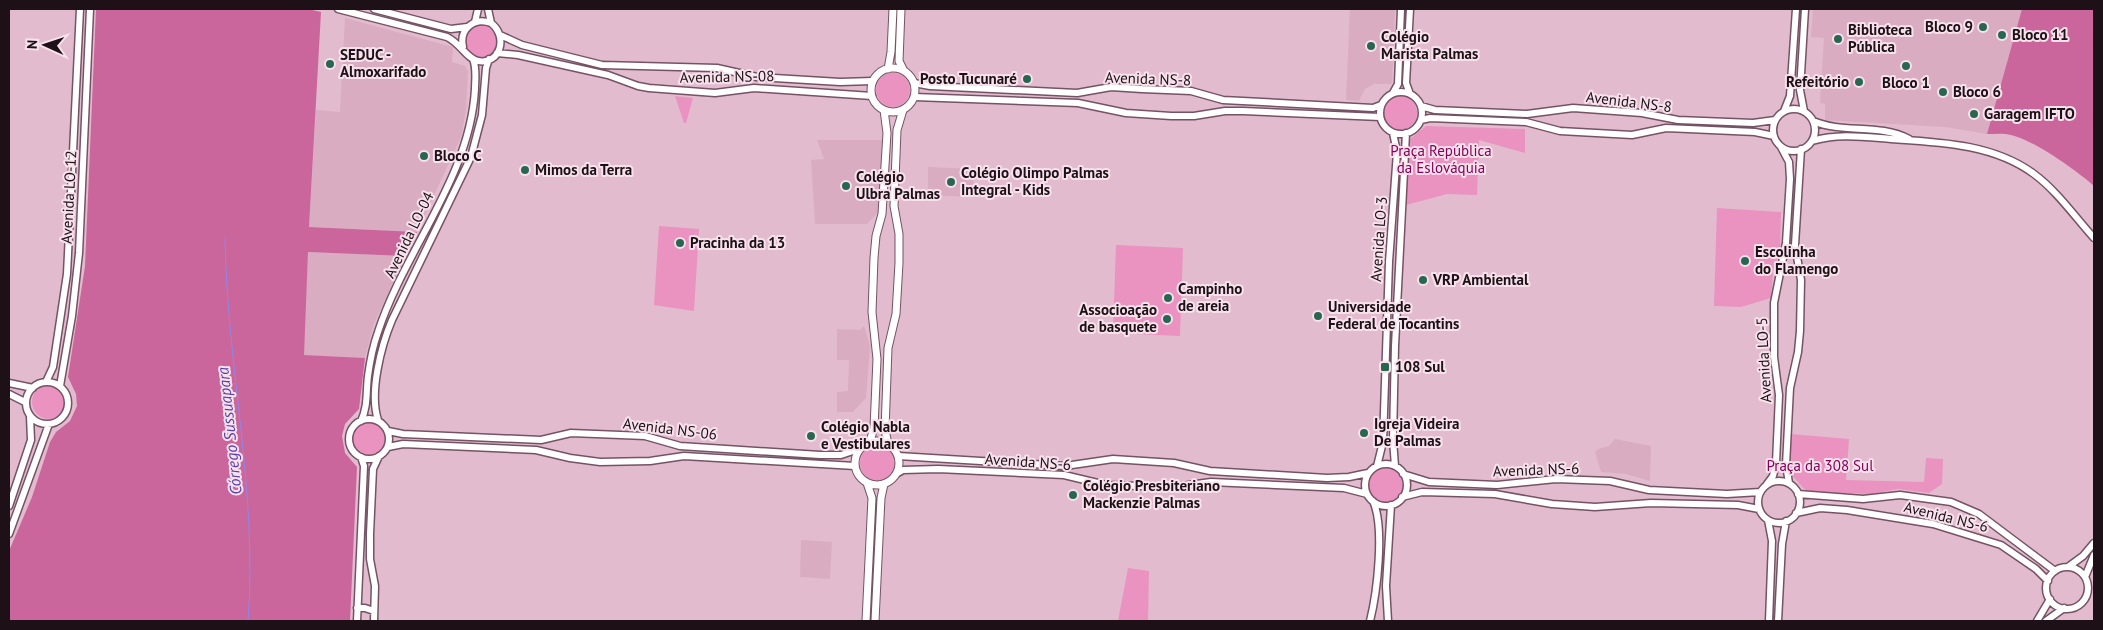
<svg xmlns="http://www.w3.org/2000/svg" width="2103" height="630" viewBox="0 0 2103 630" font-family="'PT Sans',sans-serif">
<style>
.built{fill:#d9acc2}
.green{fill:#ea92c0}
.forest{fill:#ca669c}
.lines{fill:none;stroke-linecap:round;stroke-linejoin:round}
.stream{stroke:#9286e7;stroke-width:1}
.secondary-casing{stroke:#755364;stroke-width:9}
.primary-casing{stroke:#755364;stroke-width:9}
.secondary{stroke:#fff;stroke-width:6}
.primary{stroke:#fff;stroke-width:7}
.poi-dot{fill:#296651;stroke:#f7e2ec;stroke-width:2}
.labels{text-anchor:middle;stroke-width:4;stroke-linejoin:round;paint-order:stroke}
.poi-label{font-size:15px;font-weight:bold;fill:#1d1016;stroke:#f7e2ec;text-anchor:start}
.street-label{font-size:15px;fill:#1d1016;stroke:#f7e2ec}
.park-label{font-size:15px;fill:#85015a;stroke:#f7e2ec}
.water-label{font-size:16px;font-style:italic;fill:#573eaf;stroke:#f7e2ec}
</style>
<rect width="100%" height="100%" fill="#e3bbce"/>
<path class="built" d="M1350 9H1395L1392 84H1374L1365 89 1359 101 1346 100Z
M1813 9H2022L1987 134 1945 127 1825 120V104L1820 103 1824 38 1811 37Z
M345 18 453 47 452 62 465 66 468 71 466 110 461 137 417 232 309 227 316 110 340 112Z
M817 140H884L878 212 867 224H815L811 160 824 159Z
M928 167 974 169 973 197 928 195Z
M308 252 405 256 373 326 365 358 303 355Z
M864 326 870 346 866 398 853 412H837V392L848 391 849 360H837V329L860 330Z
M1615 439 1651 446 1650 481 1626 474 1601 472 1595 452 1598 449 1609 446Z
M801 540 832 542 830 579 800 577Z"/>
<path class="green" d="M464 41a17 17 0 1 1 34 0a17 17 0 1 1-34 0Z
M876 90a17 17 0 1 1 34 0a17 17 0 1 1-34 0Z
M1383 113a17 17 0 1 1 34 0a17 17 0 1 1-34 0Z
M675 96 693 98 686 123H684Z
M1426 126 1525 129V153L1479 140 1477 195 1447 194 1406 205 1409 140Z
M1717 208 1781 212 1780 251 1773 271 1771 298 1741 307 1714 306Z
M659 226 699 229 694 311 654 305Z
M1116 245 1183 248 1180 336 1113 333Z
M32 402a17 17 0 1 1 34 0a17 17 0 1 1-34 0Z
M352 439a17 17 0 1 1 34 0a17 17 0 1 1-34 0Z
M1791 434 1849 439 1846 480 1924 482 1926 458 1943 459 1942 484 1929 493 1898 489 1872 494 1807 492 1790 473Z
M860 463a18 18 0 1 1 36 0a18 18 0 1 1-36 0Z
M1368 485a18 18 0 1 1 36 0a18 18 0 1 1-36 0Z
M1128 568 1149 571 1148 621H1118Z"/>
<path class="forest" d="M96 9H308L321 12 309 227 417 232 405 256 308 252 304 355 365 358 359 409 345 424 342 436 345 453 357 467 350 621H9V551L32 497 50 442 56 432 70 421 77 406 76 394 68 377 85 266Z
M2022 9H2094V186C2077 171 2034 140 2011 135 2004 133 1995 134 1987 134Z"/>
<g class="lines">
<path class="stream" d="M225 239C227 367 258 493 248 621"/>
<defs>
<path id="secondary" d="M338 9 447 37C460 43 467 59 478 61 501 65 508 36 491 23 474 17 459 29 463 47
M374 9 451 29 467 27
M488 9 491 23
M475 22 478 9
M500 35 522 45 602 65 717 68 757 77 840 82 873 81
M497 53 518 55 608 75 638 86 649 88 715 93 754 88 872 96
M914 83 930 86 1077 93 1111 87 1142 89 1191 91 1223 100 1373 108 1381 105
M1380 113a21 21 0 1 1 42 0a21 21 0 1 1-42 0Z
M1393 93 1398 84 1401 9
M1410 94 1406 83 1410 9
M914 97 1078 103 1126 113 1171 116H1194L1225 111H1243L1380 117
M1421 106 1435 110 1527 114 1573 108 1642 113 1678 120 1753 123 1775 120
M1773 130a21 21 0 1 1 42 0a21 21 0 1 1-42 0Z
M1784 111 1790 96 1796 9
M1804 111 1800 90 1805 9
M1421 120 1430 118 1526 122 1560 131 1632 135 1666 128 1755 132 1774 136
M1813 121C1843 134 1879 123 1909 139
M1812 141C1838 133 1865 137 1891 139 1939 142 1994 144 2034 174 2057 191 2075 217 2094 238
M26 403a21 21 0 1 1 42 0a21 21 0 1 1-42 0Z
M46 382 53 367 67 274 80 9
M9 383 33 388
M60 386 72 316 79 253 90 9
M9 394 25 402
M349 439a20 20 0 1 1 40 0a20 20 0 1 1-40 0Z
M378 420C369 393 381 346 392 320L471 157 482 115 486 68 489 59
M361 421C368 407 366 392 368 376 370 361 373 346 378 332 405 249 470 178 475 89 475 80 477 69 473 59
M388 431 403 434 541 440 571 433 645 436 680 446 820 455H841L859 449
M388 447 403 444 536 450 570 458 600 462 650 461 684 456 855 466
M898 456 1065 466 1113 459 1174 463 1210 471 1327 478 1349 477 1368 473
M1365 485a21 21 0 1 1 42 0a21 21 0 1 1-42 0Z
M1377 466 1383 442 1389 262 1397 152 1393 133
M1395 466 1393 440 1395 346 1406 133
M896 474 903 470 938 469 1064 475 1106 485 1175 487 1211 482 1344 488 1367 494
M1403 474 1429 482 1497 485 1556 479 1610 481 1649 490 1727 494 1760 492
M1758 502a21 21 0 1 1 42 0a21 21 0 1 1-42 0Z
M1789 483 1786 465 1790 388 1798 352 1800 331 1801 280 1795 245 1801 149
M1767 484 1773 476 1776 463 1779 395 1774 357V303L1786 243 1790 179 1789 162 1781 147
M1798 494 1863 499 1900 495 1951 502 1979 514 2055 571
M1402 497 1422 492 1495 494 1552 504 1595 507 1651 503 1738 505 1759 509
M9 506 31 440 30 416
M1796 513 1820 508 1847 510 1933 524 2001 545 2036 569 2048 581
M1768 520 1772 541 1769 621
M9 534 49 424
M2068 567 2083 556 2094 543
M2046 588a21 21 0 1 1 42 0a21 21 0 1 1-42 0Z
M2085 577 2094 555
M357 608H365L374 611
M357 621 364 466 361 457
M374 621 375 586 370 559V534L373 469 379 456
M1370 621C1377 593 1385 527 1373 501
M1388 621 1386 586 1391 505
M1778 621 1782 544 1786 521
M2037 621 2050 599
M2046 621 2064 608"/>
<path id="primary" d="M901 9 899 61 904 71
M871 90a22 22 0 1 1 44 0a22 22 0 1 1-44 0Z
M888 69 891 52 893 9
M855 463a22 22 0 1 1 44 0a22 22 0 1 1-44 0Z
M870 441 874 428 877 359 872 312 874 258 876 236 882 214 887 133 884 110
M888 444 885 430 888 348 896 314 899 263V234L894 206 897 130 903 110
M866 621 872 498 867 483
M875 621 881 498 884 484"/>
</defs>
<use href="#secondary" class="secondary-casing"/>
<use href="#primary" class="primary-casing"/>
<use href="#secondary" class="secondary"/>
<use href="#primary" class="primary"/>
</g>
<g class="poi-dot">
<circle cx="1983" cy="27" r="5"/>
<circle cx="2002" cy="35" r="5"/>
<circle cx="1838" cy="39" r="5"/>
<circle cx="1371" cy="46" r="5"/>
<circle cx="330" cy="64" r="5"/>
<circle cx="1906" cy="66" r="5"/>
<circle cx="1027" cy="79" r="5"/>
<circle cx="1859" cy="82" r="5"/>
<circle cx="1943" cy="92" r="5"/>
<circle cx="1974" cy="114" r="5"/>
<circle cx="424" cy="156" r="5"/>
<circle cx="525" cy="170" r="5"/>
<circle cx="951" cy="182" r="5"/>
<circle cx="846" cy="186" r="5"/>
<circle cx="680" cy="243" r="5"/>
<circle cx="1745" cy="261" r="5"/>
<circle cx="1423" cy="280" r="5"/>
<circle cx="1168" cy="298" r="5"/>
<circle cx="1318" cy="316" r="5"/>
<circle cx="1167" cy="319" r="5"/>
<rect x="1380" y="362" width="10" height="10" rx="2.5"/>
<circle cx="1364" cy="433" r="5"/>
<circle cx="811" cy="436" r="5"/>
<circle cx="1073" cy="495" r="5"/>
</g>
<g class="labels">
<g class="poi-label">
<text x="1973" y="32" text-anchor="end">Bloco 9</text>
<text x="1848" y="35">Biblioteca<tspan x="1848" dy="17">Pública</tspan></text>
<text x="2012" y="40">Bloco 11</text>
<text x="1381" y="42">Colégio<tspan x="1381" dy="17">Marista Palmas</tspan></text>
<text x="340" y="60">SEDUC -<tspan x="340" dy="17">Almoxarifado</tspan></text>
<text x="1017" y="84" text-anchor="end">Posto Tucunaré</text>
<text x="1849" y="87" text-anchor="end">Refeitório</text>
<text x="1906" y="88" text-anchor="middle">Bloco 1</text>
<text x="1953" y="97">Bloco 6</text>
<text x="1984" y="119">Garagem IFTO</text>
<text x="434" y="161">Bloco C</text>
<text x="535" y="175">Mimos da Terra</text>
<text x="961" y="178">Colégio Olimpo Palmas<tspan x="961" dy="17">Integral - Kids</tspan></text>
<text x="856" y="182">Colégio<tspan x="856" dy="17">Ulbra Palmas</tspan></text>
<text x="690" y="248">Pracinha da 13</text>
<text x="1755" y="257">Escolinha<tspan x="1755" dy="17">do Flamengo</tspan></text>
<text x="1433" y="285">VRP Ambiental</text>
<text x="1178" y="294">Campinho<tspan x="1178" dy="17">de areia</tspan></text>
<text x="1328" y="312">Universidade<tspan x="1328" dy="17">Federal de Tocantins</tspan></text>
<text x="1157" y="315" text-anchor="end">Associoação<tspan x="1157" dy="17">de basquete</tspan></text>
<text x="1395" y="372">108 Sul</text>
<text x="1374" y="429">Igreja Videira<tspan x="1374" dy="17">De Palmas</tspan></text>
<text x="821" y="432">Colégio Nabla<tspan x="821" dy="17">e Vestibulares</tspan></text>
<text x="1083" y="491">Colégio Presbiteriano<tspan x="1083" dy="17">Mackenzie Palmas</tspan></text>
</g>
<g class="street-label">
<text transform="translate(727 77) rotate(-1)" y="5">Avenida NS-08</text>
<text transform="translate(1148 79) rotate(2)" y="5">Avenida NS-8</text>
<text transform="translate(1629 102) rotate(7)" y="5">Avenida NS-8</text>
<text transform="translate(69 197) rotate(-87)" y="5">Avenida LO-12</text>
<text transform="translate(409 235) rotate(-64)" y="5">Avenida LO-04</text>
<text transform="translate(1379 239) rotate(-86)" y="5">Avenida LO-3</text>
<text transform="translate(1764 360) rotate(-93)" y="5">Avenida LO-5</text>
<text transform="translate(670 429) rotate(7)" y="5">Avenida NS-06</text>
<text transform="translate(1028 462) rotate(4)" y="5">Avenida NS-6</text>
<text transform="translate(1536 470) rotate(-2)" y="5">Avenida NS-6</text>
<text transform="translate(1946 517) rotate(14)" y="5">Avenida NS-6</text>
</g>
<g class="park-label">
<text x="1441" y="156">Praça República<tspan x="1441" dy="17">da Eslováquia</tspan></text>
<text x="1820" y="471">Praça da 308 Sul</text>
</g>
<g class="water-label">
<text transform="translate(229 431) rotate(-96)" y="6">Córrego Sussuapara</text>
</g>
</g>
<rect width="2103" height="630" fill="none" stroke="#1d1016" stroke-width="20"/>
<g transform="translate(45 45) rotate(273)" stroke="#f7e2ec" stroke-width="4" paint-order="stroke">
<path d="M0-4L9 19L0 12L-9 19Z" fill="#1d1016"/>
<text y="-8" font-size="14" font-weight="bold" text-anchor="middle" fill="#1d1016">N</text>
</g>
</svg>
